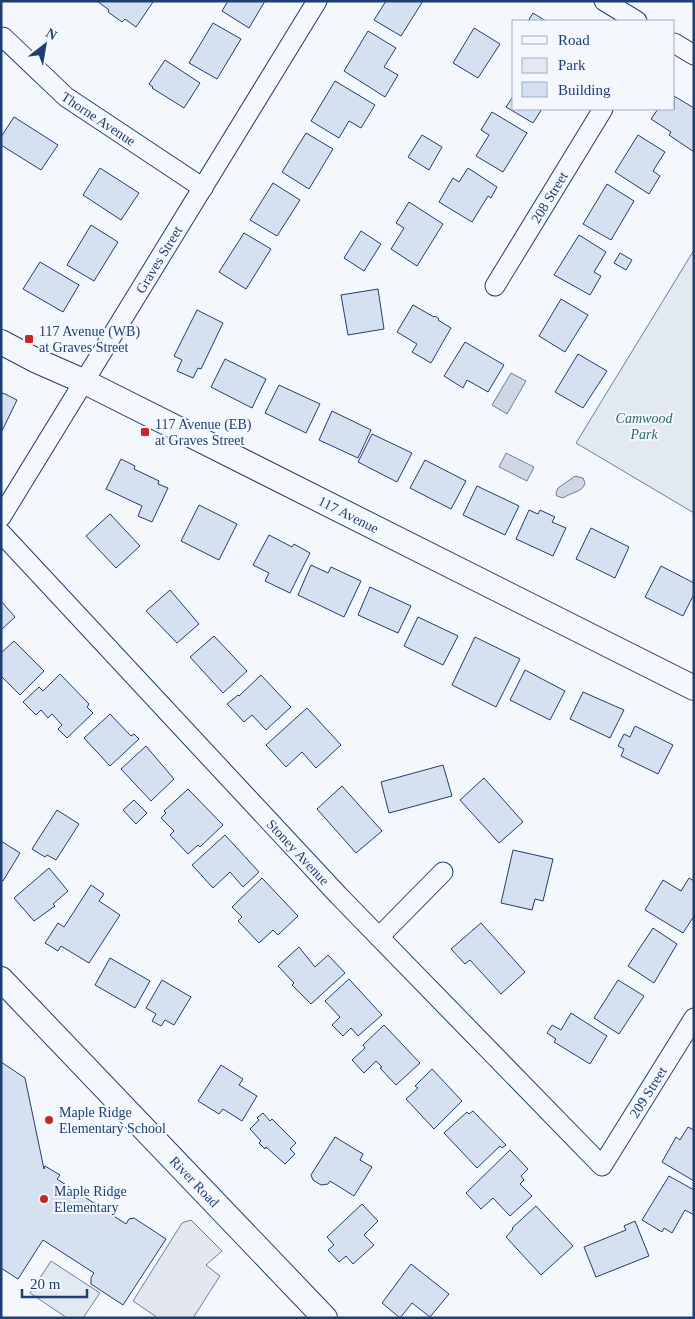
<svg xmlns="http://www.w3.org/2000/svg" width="695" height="1319" viewBox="0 0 695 1319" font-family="Georgia,serif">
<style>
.green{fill:#e3e9f0;stroke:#687fa3}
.parking{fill:#e3e8f0;stroke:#687fa3}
.water{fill:#cfd7e4;stroke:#687fa3}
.building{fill:#d5e0f0;stroke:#1d3f73}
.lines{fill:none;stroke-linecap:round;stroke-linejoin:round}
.minor-casing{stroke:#1d3f73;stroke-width:21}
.tertiary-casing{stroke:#1d3f73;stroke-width:26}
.minor{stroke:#f4f7fb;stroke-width:19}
.tertiary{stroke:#f4f7fb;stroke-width:24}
.poi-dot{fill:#c62828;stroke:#f4f7fb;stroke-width:2}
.labels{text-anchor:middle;stroke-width:4;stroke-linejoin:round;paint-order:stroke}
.street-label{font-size:14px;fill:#1d3f73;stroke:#f4f7fb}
.poi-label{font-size:14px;fill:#1d3f73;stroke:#f4f7fb;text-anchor:start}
.park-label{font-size:14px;font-style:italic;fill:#2c6c60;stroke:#f4f7fb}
</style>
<rect width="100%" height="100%" fill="#f4f7fb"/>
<path class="green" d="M694 250V513L576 443Z
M51 1261 100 1293 83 1318H67L30 1293Z"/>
<path class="parking" d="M191 1220 222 1251 206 1265 220 1276 193 1318H158L133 1301 182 1223Z"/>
<path class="water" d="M511 373 526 381 507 414 492 405Z
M506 453 534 467 527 481 499 467Z
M575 476 583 478 585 483C583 492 572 492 563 498L557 496 556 493 558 488Z"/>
<path class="building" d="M97 1H151L153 2 136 27 125 19 122 22 108 12 109 10Z
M228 1H265L249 28 222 11Z
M386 1H423L401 36 374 20Z
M533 13 546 21H528Z
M213 23 241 39 217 79 189 63Z
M474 28 500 44 478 78 453 63Z
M368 31 396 48 384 67 398 75 385 97 344 71Z
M165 60 200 83 184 108 152 88 153 87 149 84Z
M335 81 375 105 361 128 349 121 339 138 311 121Z
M514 95V109H542L533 123 506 107Z
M674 96 694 108V152L669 135 671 132 651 119 658 109H674Z
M492 112 527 133 503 172 476 156 489 135 481 130Z
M14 117 58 145 41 170 1 145V137Z
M306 133 333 149 309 189 282 172Z
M422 135 442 147 429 170 408 157Z
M638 135 665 152 653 171 660 176 649 194 615 172Z
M100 168 139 193 121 220 83 195Z
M468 168 497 187 491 198 488 196 472 222 439 202 453 178 459 182Z
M273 183 300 200 277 236 250 220Z
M607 184 634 201 611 240 583 224Z
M409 202 443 224 417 266 391 249 404 228 396 223Z
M91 225 118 242 94 281 67 265Z
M361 231 381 244 364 271 344 258Z
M244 233 271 249 246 289 219 272Z
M579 235 606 252 594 272 601 276 590 295 554 275Z
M620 253 632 260 626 270 614 263Z
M40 262 79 285 63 312 23 289Z
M378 289 384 329 348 335 341 295Z
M561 299 588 315 565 352 539 336Z
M413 305 434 317 435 316 439 319 438 320 451 328 431 363 412 352 417 344 397 332Z
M197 310 223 323 201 369 198 368 193 378 177 371 182 360 174 356Z
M465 342 504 365 488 392 467 380 463 388 444 376Z
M578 354 607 371 583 408 555 392Z
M225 359 266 379 252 408 211 387Z
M279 385 320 404 306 433 265 413Z
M3 393 17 400 2 431 1 394Z
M332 411 371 430 358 458 319 440Z
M372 434 412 453 397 482 358 462Z
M121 459 135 466 134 469 159 481 158 484 168 488 152 522 138 516 142 506 106 489Z
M425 460 466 481 451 509 410 488Z
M477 486 519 506 505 535 463 515Z
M199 505 237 524 219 560 181 541Z
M529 510 538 514 540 510 555 517 552 522 566 528 553 556 516 539Z
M110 514 140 546 116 568 86 536Z
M591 528 629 547 615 578 576 559Z
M269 535 292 547 294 544 310 553 290 593 265 581 269 573 253 565Z
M311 565 328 573 331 567 361 581 344 617 298 595Z
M661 566 694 583V594L683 616 645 597Z
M370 587 411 606 398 633 358 615Z
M170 590 199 624 177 643 146 611Z
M1 601 15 617 1 630Z
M418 617 458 636 443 665 404 646Z
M214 636 247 671 223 693 190 657Z
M475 637 520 659 496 707 452 685Z
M14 641 44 671 20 695 1 676V653Z
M525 670 565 691 550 720 510 700Z
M60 674 89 704 87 707 93 713 67 738 58 729 62 725 52 714 48 718 41 710 36 715 23 702 39 687 43 691Z
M261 675 291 707 266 730 252 715 244 722 227 704 238 695 239 696Z
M583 692 624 710 610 738 570 719Z
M307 708 341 745 316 768 302 752 286 767 266 745Z
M110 714 131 736 134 734 139 739 110 766 84 738Z
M635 726 673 745 658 774 621 756 624 749 618 746 624 734 630 737Z
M146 746 174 779 151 801 121 769Z
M443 765 452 796 389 813 381 782Z
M484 778 523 822 499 843 460 800Z
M342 786 382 831 356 853 317 809Z
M188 789 223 825 200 847 198 845 188 854 170 835 174 831 161 818 166 813 164 811Z
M134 800 147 813 136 824 123 810Z
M57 810 79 824 56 860 47 855 45 857 32 849Z
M225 835 259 872 243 887 230 872 213 888 192 865Z
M1 841 20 853 3 881 1 880Z
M513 850 553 859 543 901 535 899 532 910 501 903Z
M49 868 68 891 53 904 55 906 34 921 14 898Z
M262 878 298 916 278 935 273 930 259 943 238 921 242 917 232 907Z
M689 878 694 881V916L683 933 645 910 663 880 681 891Z
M91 885 104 894 99 901 120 915 89 963 61 946 58 951 45 943 58 923 64 927Z
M481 923 525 972 501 994 470 960 465 964 451 949Z
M653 928 677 944 654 983 628 966Z
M299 947 315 967 328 955 345 973 311 1004 292 985 294 983 278 966Z
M110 958 150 981 135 1008 95 985Z
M349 979 382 1015 358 1036 351 1028 343 1036 332 1025 340 1017 325 1001Z
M162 980 191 997 174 1025 165 1020 161 1026 152 1021 156 1014 146 1008Z
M618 980 644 996 619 1034 594 1018Z
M571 1013 607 1036 590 1064 554 1042 556 1039 547 1033 552 1025 561 1030Z
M384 1025 420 1063 396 1085 380 1068 382 1067 376 1061 364 1073 352 1060 365 1048 363 1045Z
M1 1062 25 1078 44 1169 45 1166 60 1175 57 1179 126 1224 129 1219 134 1218 166 1239 123 1305 91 1284V1278L94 1273 43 1240 18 1279 1 1268Z
M221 1065 243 1079 239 1085 257 1096 242 1121 223 1109 219 1114 198 1101Z
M432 1069 462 1101 434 1129 406 1099 418 1088 415 1086Z
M473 1111 506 1145 502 1148 500 1146 477 1168 444 1133 467 1112 469 1114Z
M263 1113 270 1121 272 1119 296 1143 290 1149 295 1154 285 1164 266 1147 265 1149 259 1143 261 1141 250 1129 259 1120 257 1118Z
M688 1127 694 1130V1181L662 1162 676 1137 680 1140Z
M335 1137 363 1154 360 1160 372 1167 354 1196 330 1181 328 1184 321 1185 313 1180 311 1175Z
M510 1150 528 1169 521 1176 524 1180 520 1184 532 1196 510 1216 493 1198 481 1209 466 1193Z
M669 1176 694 1190V1215L685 1210 672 1233 664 1228 662 1232 642 1220Z
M362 1204 378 1221 364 1235 374 1245 353 1264 346 1256 339 1262 328 1250 334 1245 327 1237Z
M536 1206 573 1246 541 1275 506 1237 513 1229 512 1228Z
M635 1221 649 1256 596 1277 584 1247 626 1230 624 1226Z
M411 1264 449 1294 430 1317 412 1303 400 1318 382 1303Z"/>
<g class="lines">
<defs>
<g id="minor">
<path d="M604 1 637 21"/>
<path id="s1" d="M3 37 66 97 203 188"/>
<path d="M674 43 694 55"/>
<path id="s2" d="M495 286 603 109"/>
<path id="s3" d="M1 517 317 1"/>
<path id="s4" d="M1 533 339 896 602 1166 694 1018"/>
<path d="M379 937 443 872"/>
</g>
<g id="tertiary">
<path id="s5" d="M1 342 35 360 85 382 694 688"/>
<path id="s6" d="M1 979 325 1318"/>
</g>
</defs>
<use href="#minor" class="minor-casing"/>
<use href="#tertiary" class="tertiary-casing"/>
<use href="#minor" class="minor"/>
<use href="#tertiary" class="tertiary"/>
</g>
<g class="poi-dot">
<rect x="24" y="334" width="10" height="10" rx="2.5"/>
<rect x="140" y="427" width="10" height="10" rx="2.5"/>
<circle cx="49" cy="1120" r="5"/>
<circle cx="44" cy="1199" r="5"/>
</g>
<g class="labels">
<g class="street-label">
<text dy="5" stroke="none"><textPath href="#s1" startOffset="126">Thorne Avenue</textPath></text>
<text dy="5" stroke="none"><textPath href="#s2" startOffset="104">208 Street</textPath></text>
<text dy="5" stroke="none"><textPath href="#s3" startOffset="302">Graves Street</textPath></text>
<text dy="5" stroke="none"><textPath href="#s5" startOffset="388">117 Avenue</textPath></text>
<text dy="5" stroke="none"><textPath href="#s4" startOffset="436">Stoney Avenue</textPath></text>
<text dy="5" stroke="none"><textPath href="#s4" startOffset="960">209 Street</textPath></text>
<text dy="5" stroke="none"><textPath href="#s6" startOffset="280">River Road</textPath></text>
</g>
<g class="poi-label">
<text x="39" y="336">117 Avenue (WB)<tspan x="39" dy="16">at Graves Street</tspan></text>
<text x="155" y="429">117 Avenue (EB)<tspan x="155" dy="16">at Graves Street</tspan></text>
<text x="59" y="1117">Maple Ridge<tspan x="59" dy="16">Elementary School</tspan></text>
<text x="54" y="1196">Maple Ridge<tspan x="54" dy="16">Elementary</tspan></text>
</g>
<g class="park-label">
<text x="644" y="423">Camwood<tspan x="644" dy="16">Park</tspan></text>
</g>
</g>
<rect width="695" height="1319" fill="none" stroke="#1d3f73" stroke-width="5"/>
<rect x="512" y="20" width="162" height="90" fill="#f4f7fb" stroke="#9eadc5"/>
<rect x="522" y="36" width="25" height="8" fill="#f4f7fb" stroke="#9eadc5"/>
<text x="558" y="45" font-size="15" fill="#1d3f73">Road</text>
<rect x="522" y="58" width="25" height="15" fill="#e3e9f0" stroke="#9eadc5"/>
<text x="558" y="70" font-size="15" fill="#1d3f73">Park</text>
<rect x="522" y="82" width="25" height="15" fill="#d5e0f0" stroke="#9eadc5"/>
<text x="558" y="95" font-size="15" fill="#1d3f73">Building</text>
<g transform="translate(45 45) rotate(31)" stroke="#f4f7fb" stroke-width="4" paint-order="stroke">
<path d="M0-4L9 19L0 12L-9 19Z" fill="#1d3f73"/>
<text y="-8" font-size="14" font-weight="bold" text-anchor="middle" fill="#1d3f73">N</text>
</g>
<path d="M22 1289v8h65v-8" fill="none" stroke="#1d3f73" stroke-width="2.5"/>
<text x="30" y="1289" font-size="15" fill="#1d3f73" stroke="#f4f7fb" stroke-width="4" paint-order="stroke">20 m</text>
</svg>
